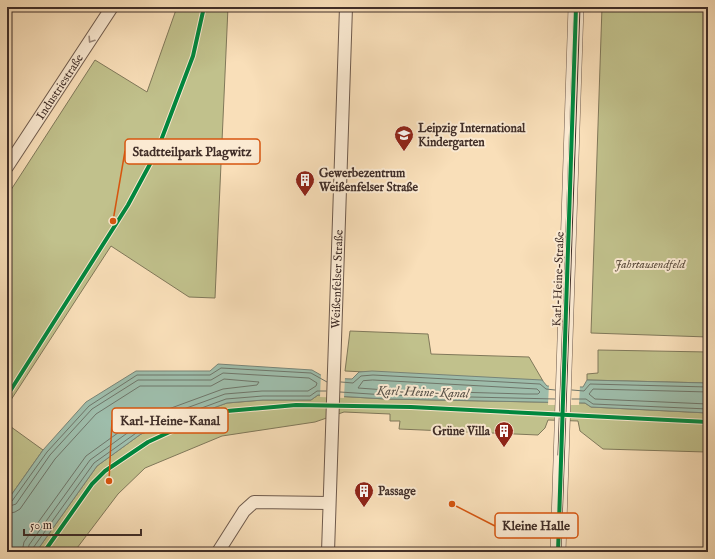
<svg xmlns="http://www.w3.org/2000/svg" width="715" height="559" font-family="'IM FELL English',serif">
  <style>
    .green { fill: #c1c18c; stroke: #80785a }
    .water { fill: #9ebdab; stroke: #788477 }
    .pier { fill: #f9dfb9 }
    .lines { fill: none; stroke-linecap: round; stroke-linejoin: round }
    .shore { stroke: #6f766a; stroke-width: 1 }
    .minor-casing { stroke: #6e5a4c; stroke-width: 14 }
    .tertiary-casing { stroke: #6e5a4c; stroke-width: 16 }
    .minor { stroke: #fbead2; stroke-width: 12 }
    .tertiary { stroke: #fbead2; stroke-width: 15 }
    .tram { stroke: #402e28; stroke-width: 1 }
    .cycleway-casing { stroke: #fbead2; stroke-width: 6 }
    .cycleway { stroke: #00873e; stroke-width: 4 }
    .oneway { stroke: #9e8c7d }
    .labels { text-anchor: middle; stroke-width: 4; stroke-linejoin: round; paint-order: stroke }
    .street-label { font-size: 12px; fill: #402e28; stroke: #fbead2 }
    .poi-label { font-size: 12px; font-weight: bold; fill: #402e28; stroke: #fbead2; text-anchor: start }
    .park-label { font-size: 12px; font-style: italic; fill: #5a4b3c; stroke: #fbead2 }
    .water-label { font-size: 13px; font-style: italic; fill: #585249; stroke: #fbead2 }
    .leader { fill: none; stroke: #d7550f; stroke-width: 1.5 }
    .callout-dot { fill: #d7550f; stroke: #fbead2; stroke-width: 1.5 }
    .callout { fill: #fbead2; stroke: #d7550f; stroke-width: 1.5 }
    .callout-label { font-size: 13px; text-anchor: middle; font-weight: bold; fill: #402e28 }
  </style>
  <rect width="100%" height="100%" fill="#f9dfb9"/>
  <filter id="stains"><feTurbulence type="fractalNoise" baseFrequency=".005" numOctaves="4"/><feColorMatrix values="0 0 0 0 .2 0 0 0 0 .09 0 0 0 0 .02 0 0 0 .5 -.17"/></filter>
  <radialGradient id="worn" r=".72"><stop offset=".6" stop-color="#630" stop-opacity="0"/><stop offset="1" stop-color="#630" stop-opacity=".3"/></radialGradient>
  <g class="green">
    <path d="M177,7H228L215,298L189,297L111,246L7,406V196L95,60L147,92Z"/>
    <path d="M602,7H708V337L591,333Z"/>
    <path d="M350,331L428,334L431,354L529,357L543,381L345,371Z"/>
    <path d="M598,350L708,352V383L587,380V374L598,373Z"/>
    <path d="M318,395L386,399L585,403L591,407L708,413V459H706V452L603,449L580,431L578,421L548,420L545,428L538,435L399,429L400,421H390V414L344,412L315,422L222,436L145,468L118,494L74,552H36L97,466L141,434L227,403L263,400H311Z"/>
    <path d="M7,424L43,450L7,501Z"/>
  </g>
  <path class="water" d="M218,364L312,370L326,378L352,379L359,372L372,371L542,380L547,386L583,387L587,380L708,383V413L591,407L585,403L386,399L318,395L311,400H263L227,403L141,434L97,466L36,552H7V501L43,450L86,402L136,371H210Z"/>
  <g class="pier">
    <path d="M321,373L326,376L345,377L344,398L320,397Z"/>
    <path d="M549,384L580,385L579,405H548Z"/>
  </g>
  <g class="lines">
    <g class="shore">
      <path d="M373,380L537,389L540,392L538,394H525L386,390L358,388L363,381Z"/>
      <path d="M341,382L353,383L361,376L373,375L540,384L546,389L555,390"/>
      <path d="M572,390L584,391L590,384L708,387"/>
      <path d="M340,392L386,395L555,399"/>
      <path d="M708,392L593,389L589,394L595,399L708,404"/>
      <path d="M572,399H586L593,404L708,409"/>
      <path d="M7,502L12,501L47,452L89,406L137,375H210L221,368L311,373L327,382"/>
      <path d="M7,507L16,504L50,455L92,409L138,380H211L223,373L309,378L317,383L316,386L308,391H262L225,394L137,426L90,460L29,545L28,552"/>
      <path d="M7,514L15,512L20,509L55,459L96,414L140,386H211L224,379L259,382L257,385L223,389L133,422L86,456L24,542L22,552"/>
      <path d="M33,552V548L94,463L139,431L226,399L263,396H310L317,391H326"/>
    </g>
    <g class="minor-casing">
      <g id="minor">
        <path id="s1" d="M7,167L112,7"/>
        <path d="M218,552L244,511L254,502L329,503"/>
        <path id="s2" d="M328,552L346,7"/>
      </g>
    </g>
    <g class="tertiary-casing">
      <path id="tertiary" d="M558,552L576,7"/>
    </g>
    <use href="#minor" class="minor"/>
    <use href="#tertiary" class="tertiary"/>
    <g class="tram">
      <path d="M558,455L574,7"/>
      <path d="M561,552L580,7"/>
    </g>
    <g class="cycleway-casing">
      <g id="cycleway">
        <path d="M7,396L128,205L157,151L193,56L204,7"/>
        <path d="M44,552L92,484L105,471L148,442L187,424L227,411L296,405L411,407L708,422"/>
        <path d="M558,552L576,7"/>
      </g>
    </g>
    <use href="#cycleway" class="cycleway"/>
  </g>
  <defs><path id="oneway-chevron" d="M-2-3.5L2.5 0L-2 3.5" fill="none" stroke-width="1.6" stroke-linecap="round" stroke-linejoin="round"/></defs>
  <use class="oneway" href="#oneway-chevron" transform="translate(91 40) rotate(123)"/>
  <defs>
    <g id="school-pin" transform="scale(1)"><path d="M0 17L-7.5 6A9.5 9.5 0 1 1 7.5 6Z" fill="#8f2418" stroke="#fbead2"/><path d="M0-5L7-2L0 1L-7-2ZM-4 1L0 2.5L4 1V4Q0 6-4 4Z" fill="#fff"/></g>
    <g id="building-pin" transform="scale(1)"><path d="M0 17L-7.5 6A9.5 9.5 0 1 1 7.5 6Z" fill="#8f2418" stroke="#fbead2"/><path d="M-4-6H4V6H1V3H-1V6H-4ZM-2.5-4.3h1.7v1.8h-1.7ZM.8-4.3h1.7v1.8H.8ZM-2.5-1h1.7V.8h-1.7ZM.8-1h1.7V.8H.8Z" fill="#fff"/></g>
  </defs>
  <g fill-rule="evenodd">
    <use href="#school-pin" x="404" y="135"/>
    <use href="#building-pin" x="305" y="180"/>
    <use href="#building-pin" x="504" y="431"/>
    <use href="#building-pin" x="364" y="491"/>
  </g>
  <g class="labels">
    <g class="street-label">
      <text dy="4" stroke="none"><textPath href="#s1" startOffset="96">Industriestraße</textPath></text>
      <text dy="4" stroke="none"><textPath href="#s2" startOffset="273">Weißenfelser Straße</textPath></text>
      <text transform="translate(558 279) rotate(-88)" y="4">Karl-Heine-Straße</text>
    </g>
    <g class="poi-label">
      <text x="418" y="132">Leipzig International<tspan x="418" dy="14">Kindergarten</tspan></text>
      <text x="319" y="177">Gewerbezentrum<tspan x="319" dy="14">Weißenfelser Straße</tspan></text>
      <text x="490" y="435" text-anchor="end">Grüne Villa</text>
      <text x="378" y="495">Passage</text>
    </g>
    <g class="park-label">
      <text x="650" y="268">Jahrtausendfeld</text>
    </g>
    <g class="water-label">
      <text transform="translate(423 391) rotate(2)" y="5">Karl-Heine-Kanal</text>
    </g>
  </g>
  <path class="leader" d="M113 221L125 151M109 481L112 420M452 504L495 526"/>
  <g class="callout-dot">
    <circle cx="113" cy="221" r="4"/>
    <circle cx="109" cy="481" r="4"/>
    <circle cx="452" cy="504" r="4"/>
  </g>
  <g class="callout">
    <rect x="125" y="139" width="135" height="25" rx="4"/>
    <rect x="112" y="408" width="116" height="25" rx="4"/>
    <rect x="495" y="513" width="83" height="25" rx="4"/>
  </g>
  <g class="callout-label">
    <text x="192" y="156">Stadtteilpark Plagwitz</text>
    <text x="170" y="425">Karl-Heine-Kanal</text>
    <text x="536" y="530">Kleine Halle</text>
  </g>
  <rect width="715" height="559" fill="none" stroke="#f9dfb9" stroke-width="24"/>
  <rect x="8" y="8" width="699" height="543" fill="none" stroke="#402e28" stroke-width="2"/>
  <rect x="12" y="12" width="691" height="535" fill="none" stroke="#402e28"/>
  <path d="M24 529v6h117v-6" fill="none" stroke="#402e28" stroke-width="2"/>
  <text x="30" y="529" font-size="12" fill="#402e28" stroke="#fbead2" stroke-width="3" paint-order="stroke">50 m</text>
  <rect width="100%" height="100%" filter="url(#stains)"/>
  <rect width="100%" height="100%" fill="url(#worn)"/>
</svg>
